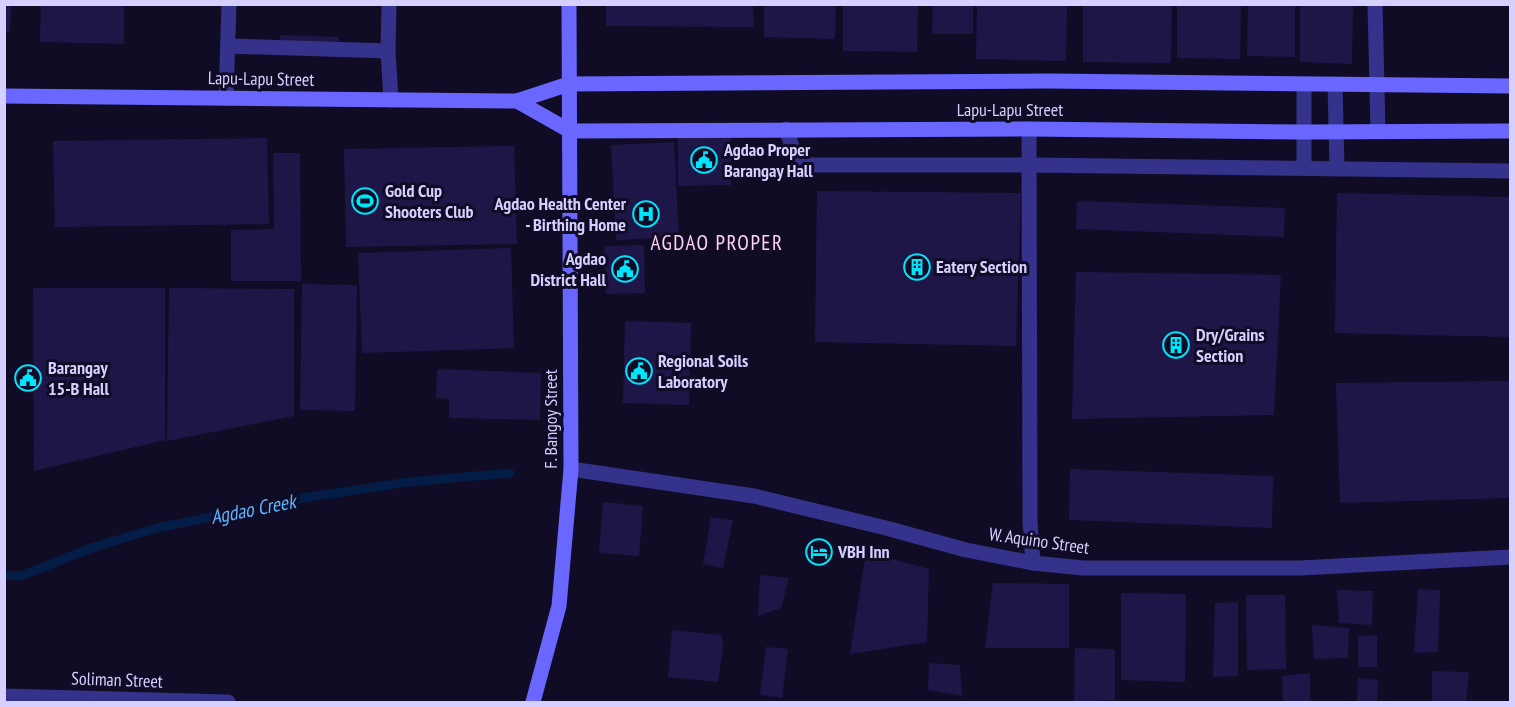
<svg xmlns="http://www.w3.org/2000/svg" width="1515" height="707" font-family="'PT Sans Narrow',sans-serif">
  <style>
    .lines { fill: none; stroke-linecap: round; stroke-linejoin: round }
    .stream { stroke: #041d46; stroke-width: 9 }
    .building { fill: #1f1648 }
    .lane { stroke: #34328a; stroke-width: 15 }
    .street { stroke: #34328a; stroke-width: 15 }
    .secondary { stroke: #6967ff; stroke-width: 15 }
    .labels { text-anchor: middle; stroke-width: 6; stroke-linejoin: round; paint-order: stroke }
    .street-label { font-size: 18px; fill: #d5d0ff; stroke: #100c25 }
    .poi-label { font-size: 18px; font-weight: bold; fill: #d5d0ff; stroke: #100c25; text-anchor: start }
    .water-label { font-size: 20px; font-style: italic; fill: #5eb6ff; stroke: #100c25 }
    .quarter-label { font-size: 21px; letter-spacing: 1.5px; fill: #ffd2ef; stroke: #100c25 }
  </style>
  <rect width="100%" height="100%" fill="#100c25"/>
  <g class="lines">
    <path class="stream" d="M4,575L21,576L91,548L157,528L309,497L409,482L510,473"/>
  </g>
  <g class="building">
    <path d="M4,4H11L10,32L4,31Z"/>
    <path d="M41,4H124V44L40,42Z"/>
    <path d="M606,4H753L754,27L606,26Z"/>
    <path d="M764,4H836L835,39L764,37Z"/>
    <path d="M843,4H918L917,52L843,51Z"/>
    <path d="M933,4H973V34H932Z"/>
    <path d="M977,4H1067L1066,61L976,59Z"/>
    <path d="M1083,4H1172L1171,63L1083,62Z"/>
    <path d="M1177,4H1241L1240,59L1177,58Z"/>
    <path d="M1248,4H1295V57L1247,56Z"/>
    <path d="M1300,4H1353L1352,64L1300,62Z"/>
    <path d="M280,35L339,37L338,56L280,54Z"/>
    <path d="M731,135V185L678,186V136Z"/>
    <path d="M267,138L269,224L55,227L53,141Z"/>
    <path d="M674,142L679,237L616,240L611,145Z"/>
    <path d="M514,146L517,244L346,247L344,149Z"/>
    <path d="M273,153H300L301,281H231V230L274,229Z"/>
    <path d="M817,191L1021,193L1016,346L815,342Z"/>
    <path d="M1337,193L1510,197V337L1335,333Z"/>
    <path d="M1077,201L1285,208L1284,237L1076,229Z"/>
    <path d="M644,245L645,293L606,294L604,246Z"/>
    <path d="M511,248L514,348L362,353L358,253Z"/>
    <path d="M1076,272L1281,275L1274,415L1072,419Z"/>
    <path d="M302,284L357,285L355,411L300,410Z"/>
    <path d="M33,288H165V440L34,471Z"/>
    <path d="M169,288L294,289V416L167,441Z"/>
    <path d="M625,321L691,323L689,405L623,403Z"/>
    <path d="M437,369L541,373L540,420L449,418V399L436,398Z"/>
    <path d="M1510,381V498L1340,503L1336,383Z"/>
    <path d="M1070,469L1273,476L1272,528L1069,520Z"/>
    <path d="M603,502L643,506L639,556L599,553Z"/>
    <path d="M711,517L733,520L723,568L703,564Z"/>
    <path d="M866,552L929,569L927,642L850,654Z"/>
    <path d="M760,575L789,578L781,608L758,616Z"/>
    <path d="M993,583L1069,584V648H985Z"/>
    <path d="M1418,589L1440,590L1438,652L1414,653Z"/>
    <path d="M1337,590L1373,591L1372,625L1339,623Z"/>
    <path d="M1121,593L1186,594L1185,682L1121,680Z"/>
    <path d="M1246,595H1285L1286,669L1247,670Z"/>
    <path d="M1238,602V676L1213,677L1215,603Z"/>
    <path d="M1312,625L1349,628L1348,658L1314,659Z"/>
    <path d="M672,630L722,635L723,648L718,682L668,677Z"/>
    <path d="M1377,635V667H1358V636Z"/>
    <path d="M766,647L788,649L782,698L760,695Z"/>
    <path d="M1075,648L1115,649V700L1074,702Z"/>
    <path d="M929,663L960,665L962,696L928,690Z"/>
    <path d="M1432,671L1469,672L1466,702H1432Z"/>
    <path d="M1310,673V702L1283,701L1282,676Z"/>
    <path d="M1358,678L1378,680L1377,702H1357Z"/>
  </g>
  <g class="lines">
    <g class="lane">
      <path d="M389,4L388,51L391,100"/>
      <path d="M228,46L388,51"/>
      <path d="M1335,84L1337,169"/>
      <path d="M226,98L229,4"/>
      <path d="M786,129L794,152L809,165H1029L1510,171"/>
      <path d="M1304,168V85"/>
    </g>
    <g class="street">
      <path d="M1375,4L1378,131"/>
      <path d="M1029,129L1030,521L1033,563"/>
      <path d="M571,469L754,496L886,528L966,550L1033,563L1083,568H1300L1510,557"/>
      <path d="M4,696L228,702"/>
    </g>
    <g class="secondary">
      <path d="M4,96L517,101L569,84L1049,81L1510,86"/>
      <path d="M517,101L570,131L1029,129L1304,132L1510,131"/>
      <path d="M533,702L559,606L571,469L569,4"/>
    </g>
  </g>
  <defs>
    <g id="civic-ring" transform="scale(1.35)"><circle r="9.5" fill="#100c25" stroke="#00e5fb" stroke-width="1.5"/><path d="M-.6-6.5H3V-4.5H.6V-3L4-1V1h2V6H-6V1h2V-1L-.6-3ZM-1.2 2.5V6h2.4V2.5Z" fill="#00e5fb"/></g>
    <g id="stadium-ring" transform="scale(1.35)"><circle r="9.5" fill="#100c25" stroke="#00e5fb" stroke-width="1.5"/><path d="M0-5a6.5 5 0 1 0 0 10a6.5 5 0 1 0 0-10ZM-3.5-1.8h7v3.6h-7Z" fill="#00e5fb"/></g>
    <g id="hospital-ring" transform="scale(1.35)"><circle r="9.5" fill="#100c25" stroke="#00e5fb" stroke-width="1.5"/><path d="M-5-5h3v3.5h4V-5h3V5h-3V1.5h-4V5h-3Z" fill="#00e5fb"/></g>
    <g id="building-ring" transform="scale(1.35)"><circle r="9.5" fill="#100c25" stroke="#00e5fb" stroke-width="1.5"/><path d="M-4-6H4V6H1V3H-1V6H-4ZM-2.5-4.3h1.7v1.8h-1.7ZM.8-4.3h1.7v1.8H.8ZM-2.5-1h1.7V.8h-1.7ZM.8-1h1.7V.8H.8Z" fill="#00e5fb"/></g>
    <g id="hotel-ring" transform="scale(1.35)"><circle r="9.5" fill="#100c25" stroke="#00e5fb" stroke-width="1.5"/><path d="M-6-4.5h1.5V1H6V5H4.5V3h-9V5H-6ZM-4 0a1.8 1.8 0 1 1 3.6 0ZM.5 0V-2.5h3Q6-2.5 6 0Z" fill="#00e5fb"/></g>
  </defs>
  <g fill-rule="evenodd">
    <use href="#civic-ring" x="704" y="160"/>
    <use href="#stadium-ring" x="365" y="201"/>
    <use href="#hospital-ring" x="646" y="214"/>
    <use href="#building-ring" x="917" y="267"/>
    <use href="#civic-ring" x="625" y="269"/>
    <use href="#building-ring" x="1176" y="345"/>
    <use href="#civic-ring" x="639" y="371"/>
    <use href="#civic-ring" x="28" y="378"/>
    <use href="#hotel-ring" x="819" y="552"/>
  </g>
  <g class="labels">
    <g class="street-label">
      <text transform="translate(261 79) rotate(1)" y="6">Lapu-Lapu Street</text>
      <text x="1010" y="116">Lapu-Lapu Street</text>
      <text transform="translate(551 419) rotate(-90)" y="6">F. Bangoy Street</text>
      <text transform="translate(1039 541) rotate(8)" y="6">W. Aquino Street</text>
      <text transform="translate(117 680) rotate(2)" y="6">Soliman Street</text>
    </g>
    <g class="poi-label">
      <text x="724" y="156">Agdao Proper<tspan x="724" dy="21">Barangay Hall</tspan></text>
      <text x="385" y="197">Gold Cup<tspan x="385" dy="21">Shooters Club</tspan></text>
      <text x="626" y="210" text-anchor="end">Agdao Health Center<tspan x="626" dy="21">- Birthing Home</tspan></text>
      <text x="606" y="265" text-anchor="end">Agdao<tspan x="606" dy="21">District Hall</tspan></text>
      <text x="936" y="273">Eatery Section</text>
      <text x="1196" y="341">Dry/Grains<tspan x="1196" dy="21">Section</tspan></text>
      <text x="658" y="367">Regional Soils<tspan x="658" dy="21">Laboratory</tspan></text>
      <text x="48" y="374">Barangay<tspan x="48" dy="21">15-B Hall</tspan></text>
      <text x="838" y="558">VBH Inn</text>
    </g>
    <g class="water-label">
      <text transform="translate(253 509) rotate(-11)" y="7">Agdao Creek</text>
    </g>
    <g class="quarter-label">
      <text x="717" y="250">AGDAO PROPER</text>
    </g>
  </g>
  <rect width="1515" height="707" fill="none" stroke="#d5d0ff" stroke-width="12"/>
</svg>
